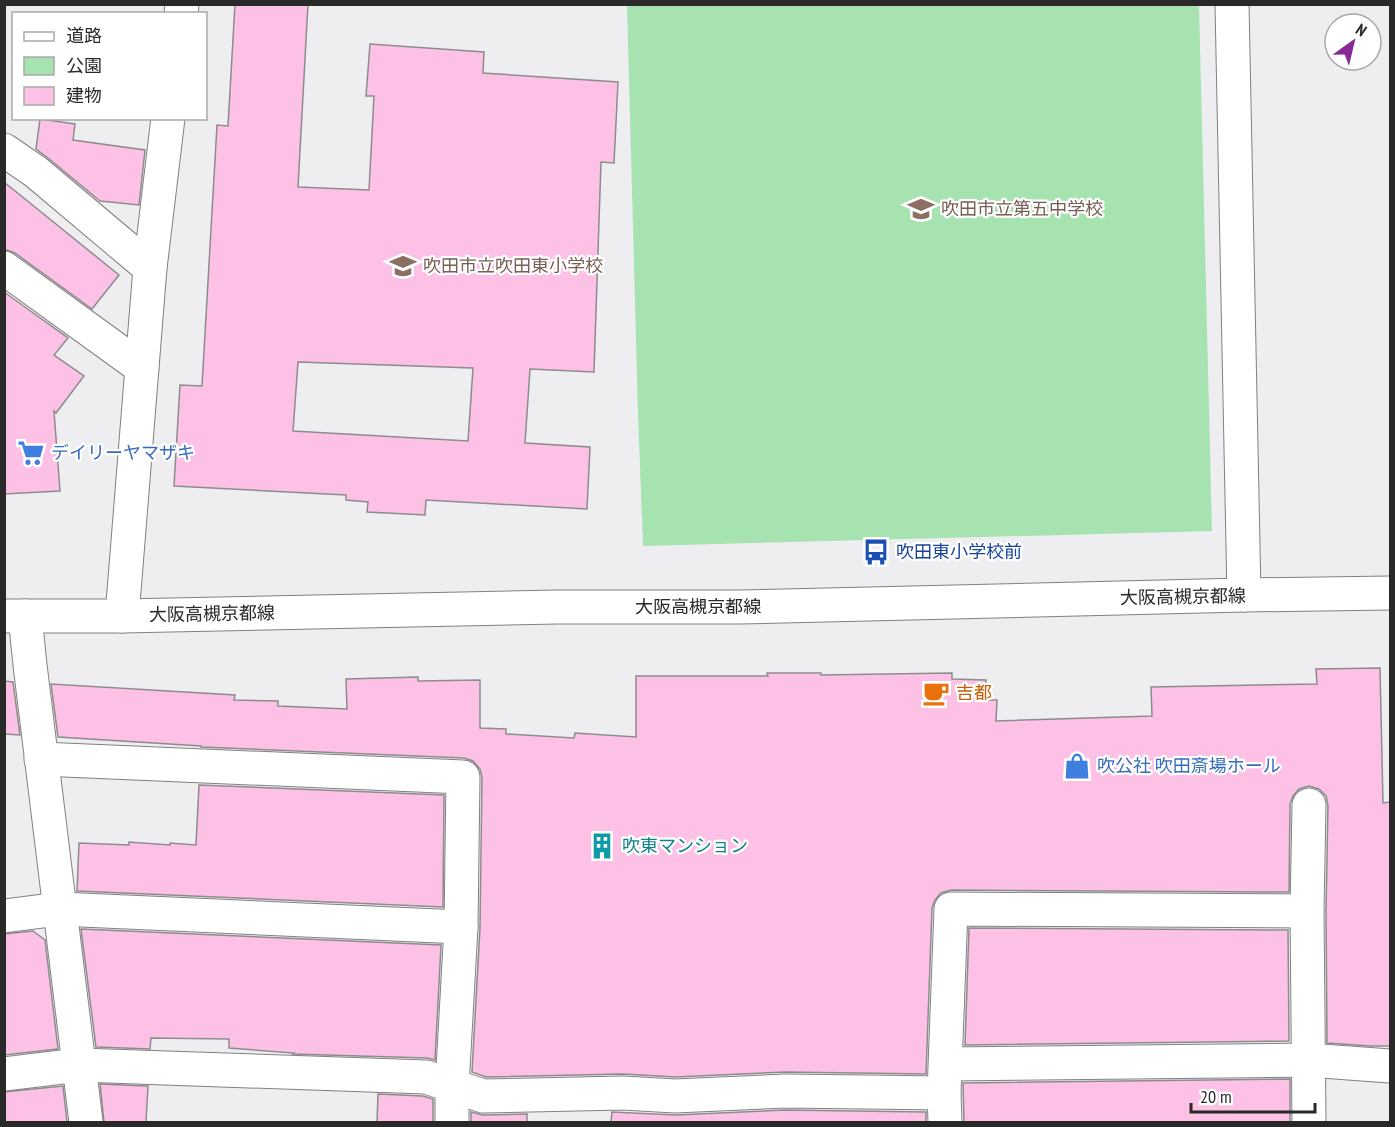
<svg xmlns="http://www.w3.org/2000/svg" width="1395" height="1127" font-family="'PT Sans Narrow','Noto Sans JP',sans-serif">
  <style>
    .green { fill: #a6e3b0 }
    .building { fill: #fdc1e6; stroke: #8d8c8d; stroke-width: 1.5; fill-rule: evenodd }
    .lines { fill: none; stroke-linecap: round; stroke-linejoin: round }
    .minor-casing { stroke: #808081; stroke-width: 35 }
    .major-casing { stroke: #808081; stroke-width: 35 }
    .minor { stroke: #fff; stroke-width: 33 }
    .major { stroke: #fff; stroke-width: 33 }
    .labels { text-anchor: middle; stroke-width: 4.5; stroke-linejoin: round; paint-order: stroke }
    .education-label { font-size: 18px; fill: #785e54; stroke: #fff; text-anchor: start }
    .shop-label { font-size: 18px; fill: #366cbe; stroke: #fff; text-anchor: start }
    .transit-label { font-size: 18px; fill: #164399; stroke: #fff; text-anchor: start }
    .street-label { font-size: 18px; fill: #29292a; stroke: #fff }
    .food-label { font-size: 18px; fill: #c56008; stroke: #fff; text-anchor: start }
    .culture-label { font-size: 18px; fill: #0d838f; stroke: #fff; text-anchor: start }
  </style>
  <rect width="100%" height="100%" fill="#eeeef0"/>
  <path class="green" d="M627,5H1199L1212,531L643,546L638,413Z"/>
  <g class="building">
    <path d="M235,4H308L298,187L369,190L374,96H366L370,44L484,52L483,73L618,82L614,163L601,162L594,372L530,369L525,443L590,447L587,509L426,500L425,515L367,512L368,502L346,500V495L174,486L180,385L202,386L217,125L228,126ZM298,362L473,368L468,441L293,431Z"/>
    <path d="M40,119L75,124L73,140L145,150L139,205L100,201L48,158L36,149Z"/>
    <path d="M4,182L119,275L92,309L15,253L4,249Z"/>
    <path d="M4,292L68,338L54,355L84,376L56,413L54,411L60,491L4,494Z"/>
    <path d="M1380,668L1383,803L1390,802V1046H1370L1327,1043L1326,911L1328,805L1326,796L1319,789L1309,786L1299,789L1293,796L1290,804L1289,892L951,890L941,893L935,900L932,908L926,1074L785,1072L675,1077L623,1074L486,1077L472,1072L480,928L482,777L480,769L473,761L464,758L201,747V746L58,737L51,684L235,695L234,700L278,701V706L347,709L346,679L418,677V681L480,680V728L506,729V734L574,738L575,733L636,737V676H768L767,673H821V675L952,673V679L986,680L985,700H997L996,721L1152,716L1151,687L1317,684L1316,669Z"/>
    <path d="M4,681L13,682L20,735L4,734Z"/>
    <path d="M199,785L444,795L443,907L77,891L79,843L129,845V842L170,845V843L196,845Z"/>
    <path d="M969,928L1288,930L1289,1041L965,1045Z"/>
    <path d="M81,929L441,945L435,1060L427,1058L293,1054L294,1053L229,1048V1039L151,1038L150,1049L96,1047Z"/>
    <path d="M33,931L45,940L58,1049L4,1055V934Z"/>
    <path d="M1290,1079V1122H964L963,1083Z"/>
    <path d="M100,1084L148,1086L146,1122H104Z"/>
    <path d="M63,1086L67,1122H4V1092Z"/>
    <path d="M378,1094L423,1096L433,1099V1122H377Z"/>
    <path d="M785,1110L926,1112V1122H611L612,1112L676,1115Z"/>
    <path d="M471,1112L483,1115L527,1114V1122H471Z"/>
  </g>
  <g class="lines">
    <g class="minor-casing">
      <g id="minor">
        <path d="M1232,4L1244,595"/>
        <path d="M181,14L182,4"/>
        <path d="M4,150L36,172L150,268"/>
        <path d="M4,268L142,368"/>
        <path d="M25,616L30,665L86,1122"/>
        <path d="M122,616L150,268L168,118"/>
        <path d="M41,759L463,777L461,927L452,1087V1122"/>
        <path d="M1309,805L1307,911L1309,1122"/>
        <path d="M4,916L59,909L461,927"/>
        <path d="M946,1064L1308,1060L1390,1066"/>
        <path d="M4,1074L79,1065L426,1077L483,1096L623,1093L675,1096L785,1091L944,1093"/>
        <path d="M945,1122L944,1093L951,909L1307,911"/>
      </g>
    </g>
    <g class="major-casing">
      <path id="major" d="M4,616H122L556,607H740L1244,595L1390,593"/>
    </g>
    <use href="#minor" class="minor"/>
    <use href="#major" class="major"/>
  </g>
  <defs>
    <g id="school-bare" transform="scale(2.07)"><path d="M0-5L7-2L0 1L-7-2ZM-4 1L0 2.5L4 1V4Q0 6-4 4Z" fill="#8d6e63" stroke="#fff" stroke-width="2.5" paint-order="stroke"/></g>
    <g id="supermarket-bare" transform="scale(2.07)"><path d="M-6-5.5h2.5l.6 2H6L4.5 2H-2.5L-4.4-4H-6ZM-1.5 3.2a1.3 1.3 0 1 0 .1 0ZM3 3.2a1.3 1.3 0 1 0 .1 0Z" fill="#3f7fe0" stroke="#fff" stroke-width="2.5" paint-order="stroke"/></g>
    <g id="bus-bare" transform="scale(2.07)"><path d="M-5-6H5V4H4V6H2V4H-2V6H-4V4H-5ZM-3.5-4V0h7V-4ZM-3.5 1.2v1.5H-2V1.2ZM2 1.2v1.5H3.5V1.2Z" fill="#1a4fb4" stroke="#fff" stroke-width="2.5" paint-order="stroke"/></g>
    <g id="cafe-bare" transform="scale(2.07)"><path d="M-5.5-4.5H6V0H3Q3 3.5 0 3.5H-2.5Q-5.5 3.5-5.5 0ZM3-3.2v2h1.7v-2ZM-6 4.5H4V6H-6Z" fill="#e8710a" stroke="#fff" stroke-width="2.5" paint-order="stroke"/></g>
    <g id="shop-bare" transform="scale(2.07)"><path d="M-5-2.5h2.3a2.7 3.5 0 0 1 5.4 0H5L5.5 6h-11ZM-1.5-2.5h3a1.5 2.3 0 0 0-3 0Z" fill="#3f7fe0" stroke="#fff" stroke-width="2.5" paint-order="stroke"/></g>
    <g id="building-bare" transform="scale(2.07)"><path d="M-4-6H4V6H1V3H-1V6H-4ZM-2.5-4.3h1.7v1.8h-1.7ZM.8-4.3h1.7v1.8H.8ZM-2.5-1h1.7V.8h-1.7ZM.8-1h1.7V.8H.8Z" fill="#0f9aa8" stroke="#fff" stroke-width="2.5" paint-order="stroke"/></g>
  </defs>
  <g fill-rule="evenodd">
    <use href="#school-bare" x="921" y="209"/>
    <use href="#school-bare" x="403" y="266"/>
    <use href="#supermarket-bare" x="31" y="453"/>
    <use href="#bus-bare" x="876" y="552"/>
    <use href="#cafe-bare" x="936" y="693"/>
    <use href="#shop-bare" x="1077" y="766"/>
    <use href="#building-bare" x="602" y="846"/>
  </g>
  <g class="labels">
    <g class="education-label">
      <text x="941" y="215">吹田市立第五中学校</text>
      <text x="423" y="272">吹田市立吹田東小学校</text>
    </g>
    <g class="shop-label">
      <text x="51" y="459">デイリーヤマザキ</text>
      <text x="1097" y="772">吹公社 吹田斎場ホール</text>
    </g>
    <g class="transit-label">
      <text x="896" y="558">吹田東小学校前</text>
    </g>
    <g class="street-label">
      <text transform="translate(1183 597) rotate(-1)" y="6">大阪高槻京都線</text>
      <text x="698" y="613">大阪高槻京都線</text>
      <text transform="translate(212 614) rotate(-1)" y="6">大阪高槻京都線</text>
    </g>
    <g class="food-label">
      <text x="956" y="699">吉都</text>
    </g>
    <g class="culture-label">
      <text x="622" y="852">吹東マンション</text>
    </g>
  </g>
  <rect width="1395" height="1127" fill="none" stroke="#29292a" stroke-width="12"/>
  <rect x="12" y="12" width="195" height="108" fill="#ffffff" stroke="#a9a9aa" stroke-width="1.5"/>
  <rect x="24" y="32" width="30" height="9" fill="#ffffff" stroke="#a9a9aa" stroke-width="1.5"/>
  <text x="66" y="42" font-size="18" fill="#29292a">道路</text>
  <rect x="24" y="57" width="30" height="18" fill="#a6e3b0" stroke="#a9a9aa" stroke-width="1.5"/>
  <text x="66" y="72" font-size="18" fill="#29292a">公園</text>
  <rect x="24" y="87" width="30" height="18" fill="#fdc1e6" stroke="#a9a9aa" stroke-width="1.5"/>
  <text x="66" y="102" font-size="18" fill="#29292a">建物</text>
  <g transform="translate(1353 42) rotate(34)"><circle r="28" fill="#ffffff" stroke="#a9a9aa" stroke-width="1.5"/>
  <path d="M0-4.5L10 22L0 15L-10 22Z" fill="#892a94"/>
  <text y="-9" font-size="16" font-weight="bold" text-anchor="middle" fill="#29292a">N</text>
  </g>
  <path d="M1191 1103v9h124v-9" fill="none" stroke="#29292a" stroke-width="3"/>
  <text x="1200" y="1103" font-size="18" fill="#29292a" stroke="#ffffff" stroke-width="4.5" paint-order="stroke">20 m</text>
</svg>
